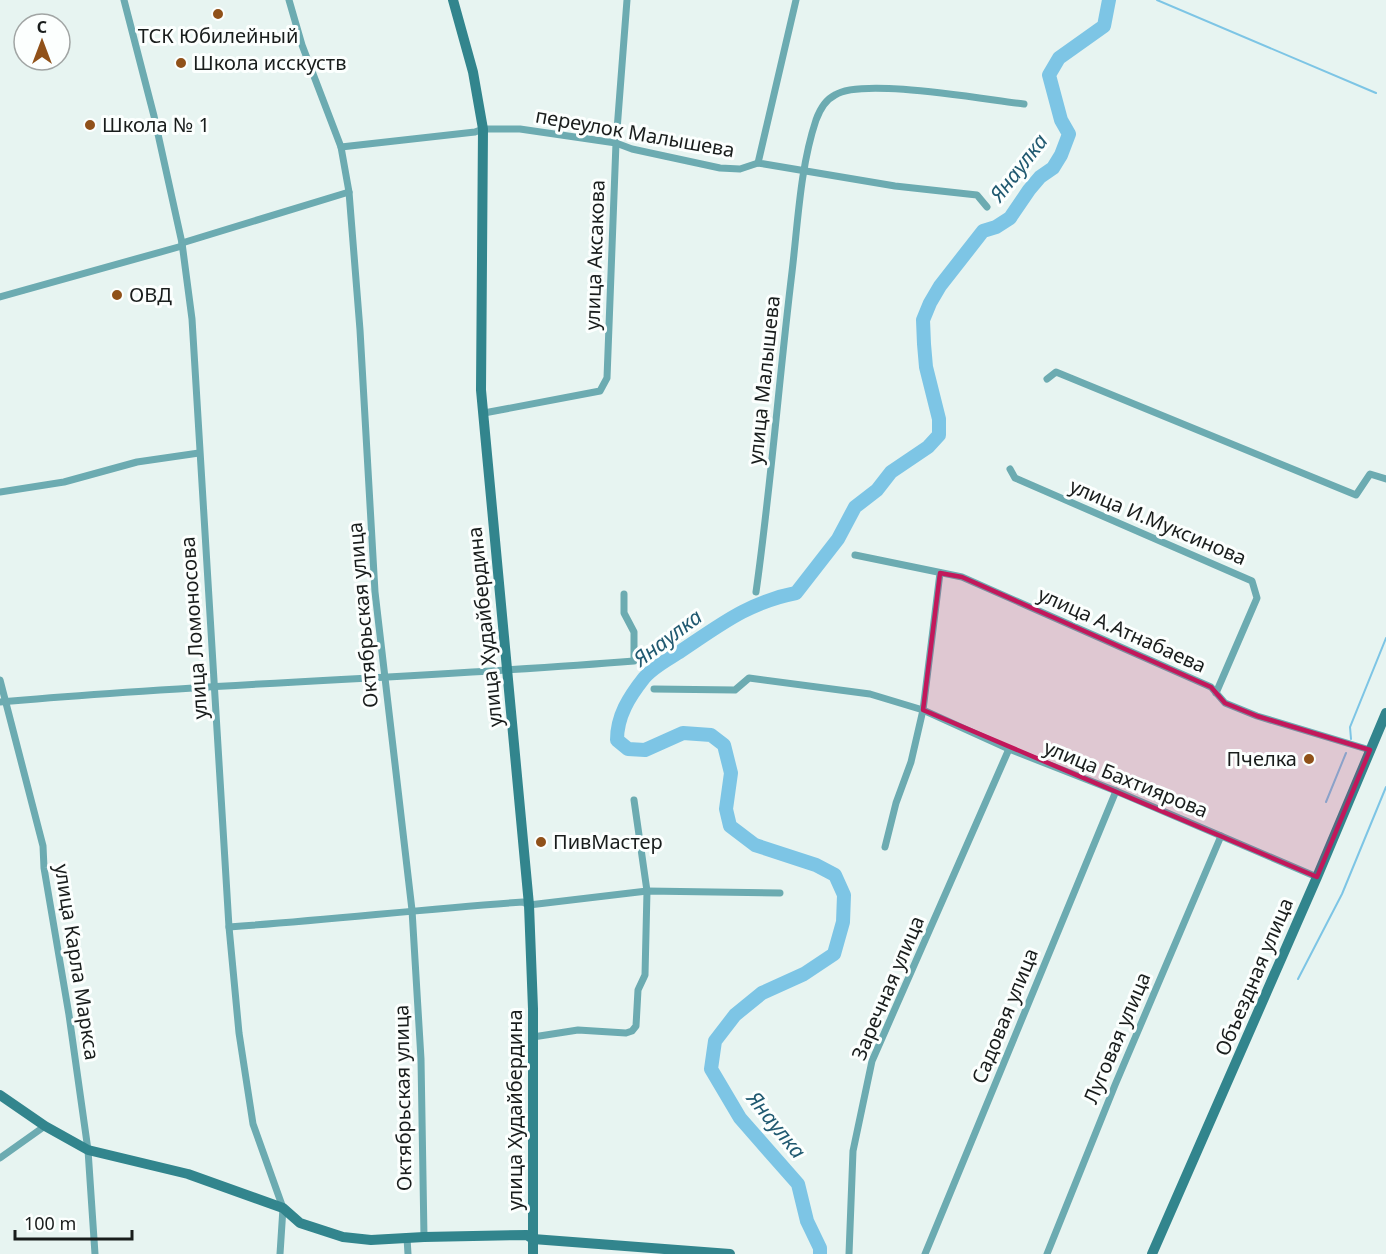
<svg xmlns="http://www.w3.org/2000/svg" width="1386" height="1254" font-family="'Noto Sans',sans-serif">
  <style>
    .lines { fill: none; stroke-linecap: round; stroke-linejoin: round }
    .stream { stroke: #7dc5e5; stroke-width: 2 }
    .river { stroke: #7dc5e5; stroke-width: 14 }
    .street { stroke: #6cabb1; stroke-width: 7 }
    .secondary { stroke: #32858d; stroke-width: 10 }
    .marked { fill: #c2185b; fill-opacity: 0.2; stroke: #c2185b; stroke-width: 4.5; stroke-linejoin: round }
    .poi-dot { fill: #905119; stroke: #fcfffe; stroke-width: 2 }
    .labels { text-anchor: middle; stroke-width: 6; stroke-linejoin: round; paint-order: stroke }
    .poi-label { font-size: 20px; fill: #191d1c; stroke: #fcfffe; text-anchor: start }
    .street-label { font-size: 20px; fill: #191d1c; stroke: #fcfffe }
    .water-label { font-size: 21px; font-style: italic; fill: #205970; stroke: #fcfffe }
  </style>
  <rect width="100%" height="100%" fill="#e7f4f1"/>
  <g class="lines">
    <g class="stream">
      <path d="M1157,0L1376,93"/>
      <path d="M1351,739L1350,727L1386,638"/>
      <path d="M1326,802L1346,753"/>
      <path d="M1298,979L1342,894L1386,787"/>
    </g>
    <path class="river" d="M820,1254V1248L807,1221L798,1184L740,1118L711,1069L715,1041L735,1015L762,993L804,974L834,954L843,922L844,895L835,875L816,865L755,845L730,826L726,809L731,773L724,745L711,735L683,733L645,750L628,749L617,740C617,716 629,697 644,678C653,667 669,659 681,651C720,625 749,602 796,593L838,539L855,507L877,490L891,472L928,447L939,435V419L926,367L924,344L923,320L930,303L940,286L983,231L996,227L1010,218L1029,190L1040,177L1053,168L1061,155L1069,134L1061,120L1049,75L1059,58L1104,26L1109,0"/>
    <g class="street">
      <path d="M124,0L154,116L182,243L192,319L229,927L239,1033L253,1124L283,1208L280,1254"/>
      <path d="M289,0L302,45L341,147L349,192L360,330L375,592L412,910L421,1059L424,1237"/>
      <path d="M341,147L475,132L483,129H520L616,143L632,149L720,168L740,169L758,163L895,186L977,195L987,207"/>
      <path d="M758,163L796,0"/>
      <path d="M182,243L349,192"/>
      <path d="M0,297L182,246"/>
      <path d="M1047,379L1056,372L1356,495L1370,474L1386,479"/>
      <path d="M484,413L600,391L607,378L616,143L627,0"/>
      <path d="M1010,469L1015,478L1252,581L1257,598L1216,693"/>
      <path d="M0,492L64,482L137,462L199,453"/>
      <path d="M855,555L962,577L1211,687L1225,703L1257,716L1370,750"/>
      <path d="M756,592C771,486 779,379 792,272C798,222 800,168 816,120C820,109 825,100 835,95C862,77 987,100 1024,104"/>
      <path d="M0,680L43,846L44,868L69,1015L88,1150L95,1254"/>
      <path d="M654,689L735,690L749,678L870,694L923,710L1009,749L1116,791L1317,877"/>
      <path d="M0,702C211,683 423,678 634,661V632L624,613V594"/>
      <path d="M885,847L896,803L911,762L923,710L940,573"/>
      <path d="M229,927C327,920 425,909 523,902L529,905L647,891L780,893"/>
      <path d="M533,1037L578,1030L626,1033L632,1031L636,1026L638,990L645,975L647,891L634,800"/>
      <path d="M0,1158L45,1126"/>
      <path d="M407,1238L408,1254"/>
      <path d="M849,1254L853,1151L872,1061L1009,749"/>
      <path d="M925,1254L1116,791"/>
      <path d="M1047,1254L1115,1085L1221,836"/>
    </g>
    <g class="secondary">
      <path d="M453,0L473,72L483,129L481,390L529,905L533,1009V1254"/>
      <path d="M0,1095L45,1126L88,1150L188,1174L283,1208L300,1223L343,1237L371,1240L424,1237L527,1235L533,1239L730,1254"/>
      <path d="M1152,1254L1317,877L1386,713"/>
    </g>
  </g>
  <path class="marked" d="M940,573L962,577L1211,687L1225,703L1257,716L1370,750L1317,877L923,710Z"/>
  <g class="poi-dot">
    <circle cx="218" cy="14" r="6"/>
    <circle cx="181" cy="63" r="6"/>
    <circle cx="90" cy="125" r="6"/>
    <circle cx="117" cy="295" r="6"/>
    <circle cx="1309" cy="759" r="6"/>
    <circle cx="541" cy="842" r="6"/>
  </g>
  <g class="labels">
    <g class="poi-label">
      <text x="218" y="43" text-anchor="middle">ТСК Юбилейный</text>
      <text x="193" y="70">Школа исскуств</text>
      <text x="102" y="132">Школа № 1</text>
      <text x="129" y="302">ОВД</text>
      <text x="1297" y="766" text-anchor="end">Пчелка</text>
      <text x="553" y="849">ПивМастер</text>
    </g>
    <g class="street-label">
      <text transform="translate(635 133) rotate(10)" y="7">переулок Малышева</text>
      <text transform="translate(595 255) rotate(-88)" y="7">улица Аксакова</text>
      <text transform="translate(764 380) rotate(-84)" y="7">улица Малышева</text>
      <text transform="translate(1158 522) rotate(23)" y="7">улица И.Муксинова</text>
      <text transform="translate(363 615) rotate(-95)" y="7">Октябрьская улица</text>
      <text transform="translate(485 627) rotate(-96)" y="7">улица Худайбердина</text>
      <text transform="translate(194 628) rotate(-94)" y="7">улица Ломоносова</text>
      <text transform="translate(1122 630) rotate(24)" y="7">улица А.Атнабаева</text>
      <text transform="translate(1126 779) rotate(22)" y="7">улица Бахтиярова</text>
      <text transform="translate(77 962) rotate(81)" y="7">улица Карла Маркса</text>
      <text transform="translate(1254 977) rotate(-67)" y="7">Объездная улица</text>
      <text transform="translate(888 988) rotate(-67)" y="7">Заречная улица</text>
      <text transform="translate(1005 1016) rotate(-68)" y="7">Садовая улица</text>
      <text transform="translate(1117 1038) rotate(-67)" y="7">Луговая улица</text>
      <text transform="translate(403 1098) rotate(-91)" y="7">Октябрьская улица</text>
      <text transform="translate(515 1110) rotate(-90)" y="7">улица Худайбердина</text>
    </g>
    <g class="water-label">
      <text transform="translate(1019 168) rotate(-52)" y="7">Янаулка</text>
      <text transform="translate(668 638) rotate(-37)" y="7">Янаулка</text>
      <text transform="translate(776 1125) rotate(51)" y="7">Янаулка</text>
    </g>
  </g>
  <g transform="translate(42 42)"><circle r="28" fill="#fcfffe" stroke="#a1a5a4" stroke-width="1.5"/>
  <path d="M0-4.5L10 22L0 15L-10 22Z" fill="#905119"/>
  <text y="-9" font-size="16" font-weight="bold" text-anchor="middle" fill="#191d1c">С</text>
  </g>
  <path d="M15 1230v9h117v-9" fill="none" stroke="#191d1c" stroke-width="3"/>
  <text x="24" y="1230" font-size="18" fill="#191d1c" stroke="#fcfffe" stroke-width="4.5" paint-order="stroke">100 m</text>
</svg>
